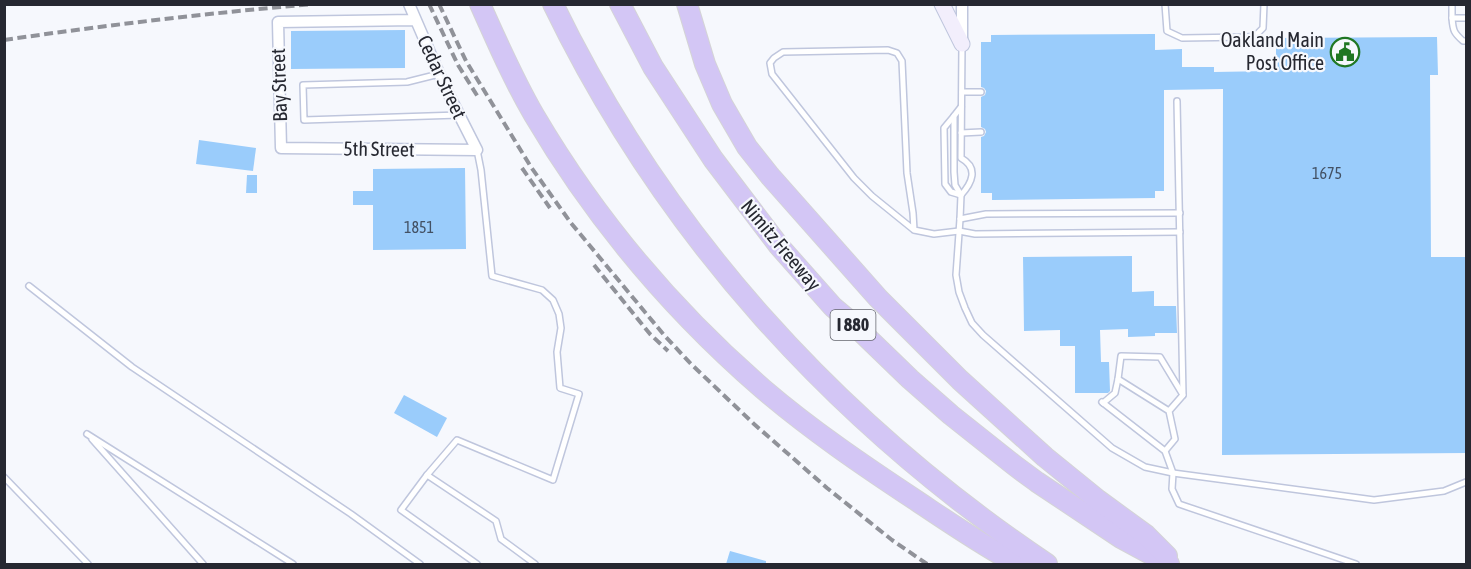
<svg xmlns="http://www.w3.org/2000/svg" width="1471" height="569" font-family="'Asap Condensed',sans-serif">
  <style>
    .building { fill: #9accfb }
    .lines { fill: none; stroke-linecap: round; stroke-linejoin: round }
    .lane-casing { stroke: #bfc6dd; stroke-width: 8 }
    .street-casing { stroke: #bfc6dd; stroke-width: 13 }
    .secondary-casing { stroke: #bfc6dd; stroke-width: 17 }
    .highway-casing { stroke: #d4d4d6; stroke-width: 22 }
    .lane { stroke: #fff; stroke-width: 5 }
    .street { stroke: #fff; stroke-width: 10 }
    .secondary { stroke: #f2eefc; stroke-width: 15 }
    .highway { stroke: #d3c6f5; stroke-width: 20 }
    .rail { stroke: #909299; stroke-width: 4; stroke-dasharray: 9 4.5; stroke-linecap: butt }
    .labels { text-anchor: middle; stroke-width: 4.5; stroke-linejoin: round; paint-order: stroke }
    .number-label { font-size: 16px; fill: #435164 }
    .shield { fill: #f6f8fd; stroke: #64666e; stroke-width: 1.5 }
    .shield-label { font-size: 18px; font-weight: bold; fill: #262831 }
    .poi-label { font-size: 20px; fill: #262831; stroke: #f6f8fd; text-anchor: end }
    .street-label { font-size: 20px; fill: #262831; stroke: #f6f8fd }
  </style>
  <rect width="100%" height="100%" fill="#f6f8fd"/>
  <g class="building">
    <path d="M405,30V68L291,69V31Z"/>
    <path d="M1155,34V50L1182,49V67H1214V72L1276,71V38L1437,37L1438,75H1430L1431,257H1467V453L1222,455L1223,89L1164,90V191H1155V198L992,200V193H981V137L984,136L986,132L985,129L981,127V97L985,95L986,91L984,88L981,87V42H991V35Z"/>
    <path d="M199,140L256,148L253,171L196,164Z"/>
    <path d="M465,168L466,249L373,250V205H353V191H373V169Z"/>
    <path d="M247,175H257V193H246Z"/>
    <path d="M1132,256V292L1154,291V306H1176L1177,333H1155V336L1128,337V329L1100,330L1101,362H1109L1110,391L1108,393H1075V346H1060V330L1024,331L1023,257Z"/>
    <path d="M404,395L447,418L437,437L394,413Z"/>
    <path d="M730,551L766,561V564H726Z"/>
  </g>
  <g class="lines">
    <g class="lane-casing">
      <g id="lane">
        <path d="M1165,4L1167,31L1182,38L1247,37L1255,36L1263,28L1264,4"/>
        <path d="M1452,4V18H1466"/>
        <path d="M1452,18C1453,31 1454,33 1463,41H1466"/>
        <path d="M962,45L961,158C979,168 972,183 961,195L960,219L956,275L959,292L965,308L972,323L983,335L1112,448L1145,467L1173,473L1374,500L1444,491L1466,482"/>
        <path d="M439,74L407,82L303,85L304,120L459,115"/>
        <path d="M962,92H981"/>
        <path d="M1177,101L1183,395"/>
        <path d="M961,107L954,116V172L955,185L961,195"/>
        <path d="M954,116L944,128L945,184L951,192L961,195"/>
        <path d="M961,133L981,132"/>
        <path d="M477,150L481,170L492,276L542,290L553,300L559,314L561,328L557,352L560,388L579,394L553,480L457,440L427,475L496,521L501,539L535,564"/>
        <path d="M960,219L986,214L1180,213"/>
        <path d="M914,230L872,196L854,178L772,74L770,63L774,58L783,52L888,50L897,53L902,61L907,173L913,213L914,230L934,234L959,231L975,234L1180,232"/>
        <path d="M29,286L132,367L351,514L420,564"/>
        <path d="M1102,402L1165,451L1173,473L1172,489L1179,504L1356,564"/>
        <path d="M1103,403L1115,393L1118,379"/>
        <path d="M87,434L293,564"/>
        <path d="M92,439L203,564"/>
        <path d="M1165,451L1175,439L1169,411L1118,379L1121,356L1160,357L1183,395L1169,411"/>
        <path d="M427,475L401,510L477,564"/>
        <path d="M4,477L88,564"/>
      </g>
    </g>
    <g class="street-casing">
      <g id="street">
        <path d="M409,4L444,85L477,150L281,148L278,22L415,20"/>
        <path d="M962,40V4"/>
      </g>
    </g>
    <g class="secondary-casing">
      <path id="secondary" d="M942,4L962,44"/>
    </g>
    <g class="highway-casing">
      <g id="highway">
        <path d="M480,4C497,42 513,79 534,115C594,217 673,311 763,389C811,430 864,466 917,501C950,523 982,545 1017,564"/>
        <path d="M553,4C665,235 836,422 1047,564"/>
        <path d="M620,4L653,67L713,159L779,246L833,307L851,322L910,379L951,415L1014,465L1037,482L1121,538L1169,564"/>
        <path d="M687,4L705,64L722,104L747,147L770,176L878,298L960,380L1045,457L1098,500L1146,535L1167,556"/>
      </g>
    </g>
    <use href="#lane" class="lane"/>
    <use href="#street" class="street"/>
    <use href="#secondary" class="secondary"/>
    <use href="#highway" class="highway"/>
    <g class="rail">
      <path d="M429,4L458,65L478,97"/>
      <path d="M439,4L466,61L531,167L571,223L664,335L691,364L754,424L827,488L892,540L927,564"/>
      <path d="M4,40C107,25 210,13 313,4"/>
      <path d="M522,168L550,208"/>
      <path d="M594,265L650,334L668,351"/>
    </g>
  </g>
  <defs>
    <g id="civic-ring" transform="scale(1.5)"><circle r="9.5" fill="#f6f8fd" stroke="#207723" stroke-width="1.5"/><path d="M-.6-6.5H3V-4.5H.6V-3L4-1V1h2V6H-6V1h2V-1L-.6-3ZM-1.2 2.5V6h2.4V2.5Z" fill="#207723"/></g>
  </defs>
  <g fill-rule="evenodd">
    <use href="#civic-ring" x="1345" y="52"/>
  </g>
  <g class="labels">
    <g class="number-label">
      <text x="1327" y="179">1675</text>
      <text x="419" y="233">1851</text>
    </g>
    <rect class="shield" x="830.5" y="310" width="45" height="30" rx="4.5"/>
    <g class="shield-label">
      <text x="853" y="331">I 880</text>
    </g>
    <g class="poi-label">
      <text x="1324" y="47">Oakland Main<tspan x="1324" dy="23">Post Office</tspan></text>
    </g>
    <g class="street-label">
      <text transform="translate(442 77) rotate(65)" y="7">Cedar Street</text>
      <text transform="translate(279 85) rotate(-92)" y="7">Bay Street</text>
      <text transform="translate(379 149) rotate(1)" y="7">5th Street</text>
      <text transform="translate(781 245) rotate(50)" y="7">Nimitz Freeway</text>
    </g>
  </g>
  <rect width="1471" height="569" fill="none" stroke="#262831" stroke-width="12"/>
</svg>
